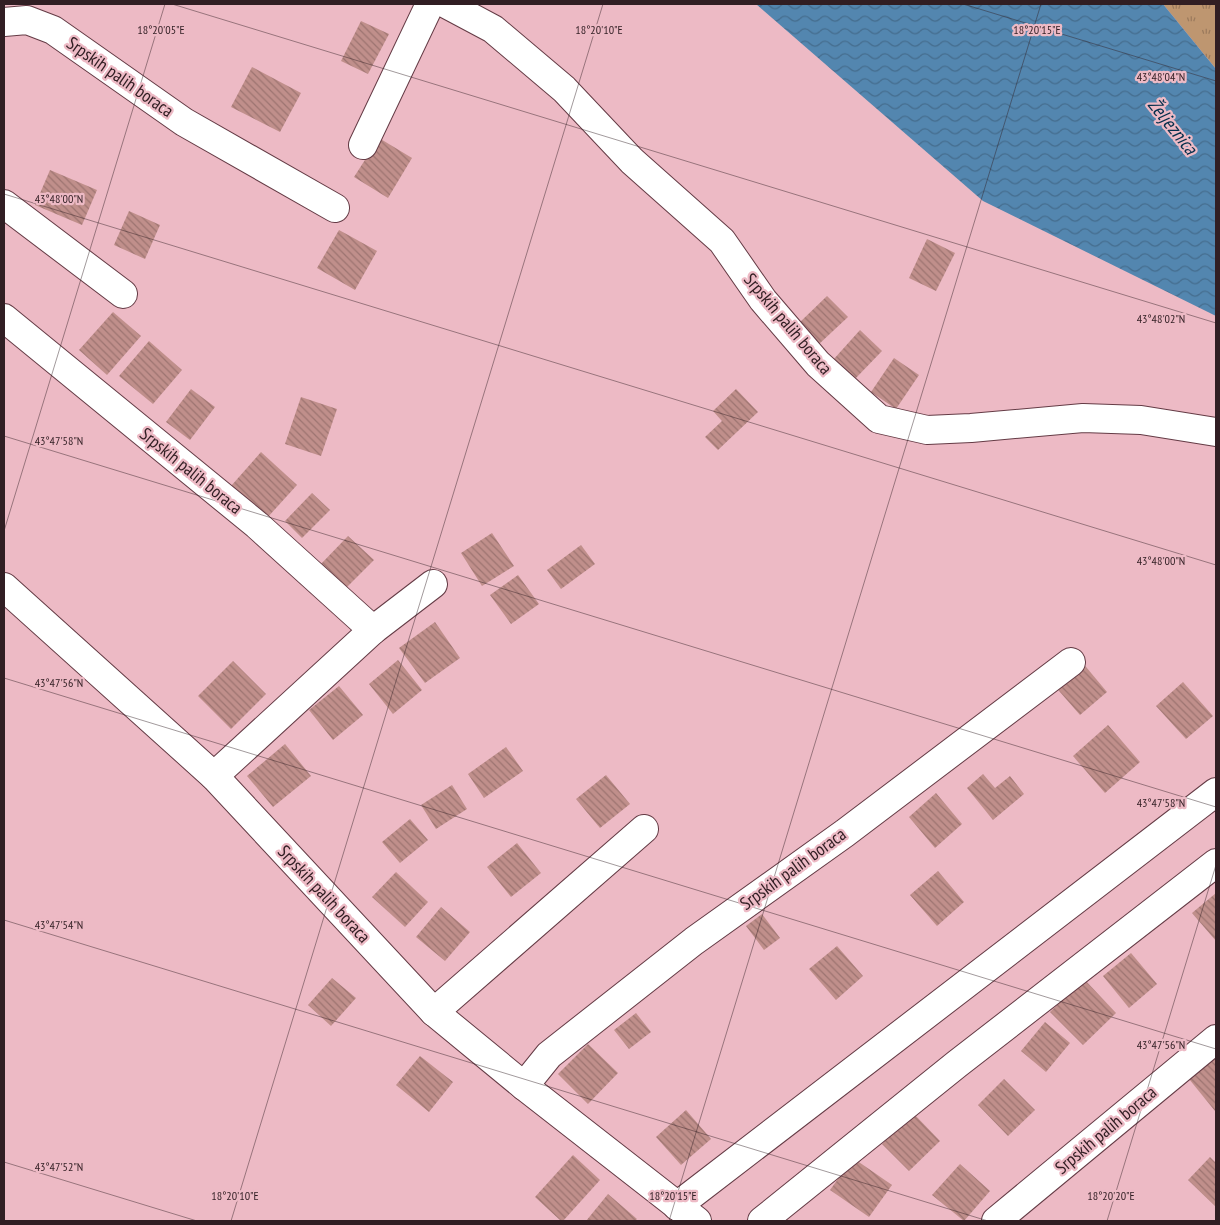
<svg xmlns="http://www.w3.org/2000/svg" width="1220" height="1225" font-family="'PT Sans Narrow',sans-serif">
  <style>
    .grass { fill: url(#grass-tufts) }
    .water { fill: url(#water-waves) }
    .building { fill: url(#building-back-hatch) }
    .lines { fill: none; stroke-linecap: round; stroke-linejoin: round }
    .minor-casing { stroke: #643b45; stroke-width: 30 }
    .minor { stroke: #fff; stroke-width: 28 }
    .ticks { fill: none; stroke: #311e23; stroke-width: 1; stroke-opacity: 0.45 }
    .labels { text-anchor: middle; stroke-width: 4.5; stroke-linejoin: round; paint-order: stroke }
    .street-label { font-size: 18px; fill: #311e23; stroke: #edbac5 }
    .water-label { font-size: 19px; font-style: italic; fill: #042e4b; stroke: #edbac5 }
    .ticks-label { font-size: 12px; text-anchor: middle; fill: #311e23; stroke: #edbac5; stroke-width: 4.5; stroke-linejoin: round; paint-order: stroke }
  </style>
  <defs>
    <pattern id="grass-tufts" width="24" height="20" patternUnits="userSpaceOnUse" patternTransform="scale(1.25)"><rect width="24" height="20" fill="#be9670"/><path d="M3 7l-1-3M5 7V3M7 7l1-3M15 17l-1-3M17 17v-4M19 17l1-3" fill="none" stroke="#9b7a5c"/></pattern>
    <pattern id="water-waves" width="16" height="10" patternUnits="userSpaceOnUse" patternTransform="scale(1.25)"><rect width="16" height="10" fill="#5386af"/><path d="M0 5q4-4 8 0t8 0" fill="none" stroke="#456d8e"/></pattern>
    <pattern id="building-back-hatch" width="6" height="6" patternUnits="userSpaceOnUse" patternTransform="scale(1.25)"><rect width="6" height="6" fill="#c08f8b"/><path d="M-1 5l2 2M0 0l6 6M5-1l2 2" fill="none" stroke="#9d7471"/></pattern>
  </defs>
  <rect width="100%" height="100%" fill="#edbac5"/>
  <path class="grass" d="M1163,4H1216V69Z"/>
  <path class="water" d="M756,4H1163L1216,69V316L983,201Z"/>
  <g class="building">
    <path d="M361,21L389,34L368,74L341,61Z"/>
    <path d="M252,67L301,93L280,132L231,107Z"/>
    <path d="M379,138L412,158L388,198L354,177Z"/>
    <path d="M50,170L97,190L82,225L35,205Z"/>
    <path d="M129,211L160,225L145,259L114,245Z"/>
    <path d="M339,230L377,251L355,290L317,268Z"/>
    <path d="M927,239L955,253L936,291L909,278Z"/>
    <path d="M827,296L848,317L818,345L798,324Z"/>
    <path d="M113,312L141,336L107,375L79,350Z"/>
    <path d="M860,330L882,351L854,380L833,360Z"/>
    <path d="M149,341L182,370L153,404L119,376Z"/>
    <path d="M894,358L919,375L896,409L871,392Z"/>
    <path d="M191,389L215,407L190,440L166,422Z"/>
    <path d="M736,389L758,412L718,450L705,437L722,421L713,411Z"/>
    <path d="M301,397L337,409L321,456L285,444Z"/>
    <path d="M261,452L297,485L267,518L231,486Z"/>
    <path d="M312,493L330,510L302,538L285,521Z"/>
    <path d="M492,533L514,566L482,586L461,553Z"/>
    <path d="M348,536L374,560L344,590L319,566Z"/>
    <path d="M581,545L595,564L561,589L547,570Z"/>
    <path d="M518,575L539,604L511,624L490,595Z"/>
    <path d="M435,622L460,658L425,683L399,648Z"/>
    <path d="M398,660L422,690L393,714L369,684Z"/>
    <path d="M233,661L266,694L231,729L198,696Z"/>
    <path d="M1081,661L1107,692L1080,715L1053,684Z"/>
    <path d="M1183,682L1213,716L1186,739L1156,706Z"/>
    <path d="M339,686L363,715L333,740L309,710Z"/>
    <path d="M1108,725L1140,762L1105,793L1073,756Z"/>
    <path d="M285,744L311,776L273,807L247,776Z"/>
    <path d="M506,747L523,771L484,798L468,774Z"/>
    <path d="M983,774L995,788L1010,776L1024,794L993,820L967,788Z"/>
    <path d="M606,775L630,804L600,828L576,799Z"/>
    <path d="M452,785L467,809L436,829L421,805Z"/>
    <path d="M936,793L962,824L935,848L909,817Z"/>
    <path d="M410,819L428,840L400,863L382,842Z"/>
    <path d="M517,843L541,873L511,897L487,867Z"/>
    <path d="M938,871L964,902L937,926L910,895Z"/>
    <path d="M396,872L428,902L405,927L372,897Z"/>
    <path d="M1216,893V941L1192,913Z"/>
    <path d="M441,907L470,932L445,961L416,937Z"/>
    <path d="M762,914L780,938L764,950L746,926Z"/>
    <path d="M837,946L863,976L836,1000L809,969Z"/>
    <path d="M1131,953L1157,984L1129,1008L1103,976Z"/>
    <path d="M332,978L356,998L331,1026L308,1005Z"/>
    <path d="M1084,979L1116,1013L1083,1045L1050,1012Z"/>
    <path d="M636,1013L651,1032L629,1049L614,1030Z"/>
    <path d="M1045,1022L1070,1043L1046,1072L1021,1051Z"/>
    <path d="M588,1044L618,1073L588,1104L558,1074Z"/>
    <path d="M420,1056L453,1082L429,1112L396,1085Z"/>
    <path d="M1216,1057V1109L1215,1111L1189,1079Z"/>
    <path d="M1004,1079L1035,1110L1008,1136L978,1105Z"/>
    <path d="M686,1110L711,1139L681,1165L656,1137Z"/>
    <path d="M913,1113L940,1141L909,1171L882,1144Z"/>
    <path d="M573,1155L600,1180L563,1221H561L535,1197Z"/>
    <path d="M1210,1157L1216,1163V1207L1188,1180Z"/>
    <path d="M853,1158L892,1185L869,1217L830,1190Z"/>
    <path d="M960,1164L990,1191L964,1221L932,1195Z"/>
    <path d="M608,1194L637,1219L635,1221H586Z"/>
  </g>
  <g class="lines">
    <g class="minor-casing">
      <g id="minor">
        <path d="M446,4L493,29L564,89L632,161L722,241L763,300L818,364L879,419L927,430L971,428L1083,418L1141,420L1216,432"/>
        <path d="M4,22L27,20L53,30L184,122L335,208"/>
        <path d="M363,145L430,4"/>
        <path d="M4,204L123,294"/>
        <path d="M4,318L257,525L373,630"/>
        <path d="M4,587L214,776L434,1012L524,1086L697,1221"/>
        <path d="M214,776L373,630L433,584"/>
        <path d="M434,1012L644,829"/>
        <path d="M524,1086L549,1055L694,941L845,833L1071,662"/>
        <path d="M677,1206L1216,792"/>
        <path d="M762,1221L957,1064L1216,863"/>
        <path d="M996,1221L1216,1039"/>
      </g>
    </g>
    <use href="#minor" class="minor"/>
  </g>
  <path class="ticks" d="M172,4L1216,323M963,4L1216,81M4,194L1216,565M4,436L1216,807M4,531L165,4M4,678L1216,1049M4,920L988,1221M4,1162L197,1221M231,1221L603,4M669,1221L1041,4M1107,1221L1216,865"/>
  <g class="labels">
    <g class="street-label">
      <text transform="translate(120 77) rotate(35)" y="6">Srpskih palih boraca</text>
      <text transform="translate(788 324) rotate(50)" y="6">Srpskih palih boraca</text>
      <text transform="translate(191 471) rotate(39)" y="6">Srpskih palih boraca</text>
      <text transform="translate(793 869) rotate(-36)" y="6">Srpskih palih boraca</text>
      <text transform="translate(324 894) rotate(47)" y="6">Srpskih palih boraca</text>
      <text transform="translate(1106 1130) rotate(-40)" y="6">Srpskih palih boraca</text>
    </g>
    <g class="water-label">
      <text transform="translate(1173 126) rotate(51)" y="7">Željeznica</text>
    </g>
  </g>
  <g class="ticks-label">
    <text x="161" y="34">18°20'05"E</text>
    <text x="599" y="34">18°20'10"E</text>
    <text x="1037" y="34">18°20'15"E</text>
    <text x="1161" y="81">43°48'04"N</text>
    <text x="59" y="203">43°48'00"N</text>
    <text x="1161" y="323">43°48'02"N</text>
    <text x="59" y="445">43°47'58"N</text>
    <text x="1161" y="565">43°48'00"N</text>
    <text x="59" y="687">43°47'56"N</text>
    <text x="1161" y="807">43°47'58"N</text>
    <text x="59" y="929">43°47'54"N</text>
    <text x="1161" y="1049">43°47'56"N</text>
    <text x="59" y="1171">43°47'52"N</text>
    <text x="235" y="1200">18°20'10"E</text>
    <text x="673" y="1200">18°20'15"E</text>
    <text x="1111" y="1200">18°20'20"E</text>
  </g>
  <rect width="1220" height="1225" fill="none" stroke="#311e23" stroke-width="10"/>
</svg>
